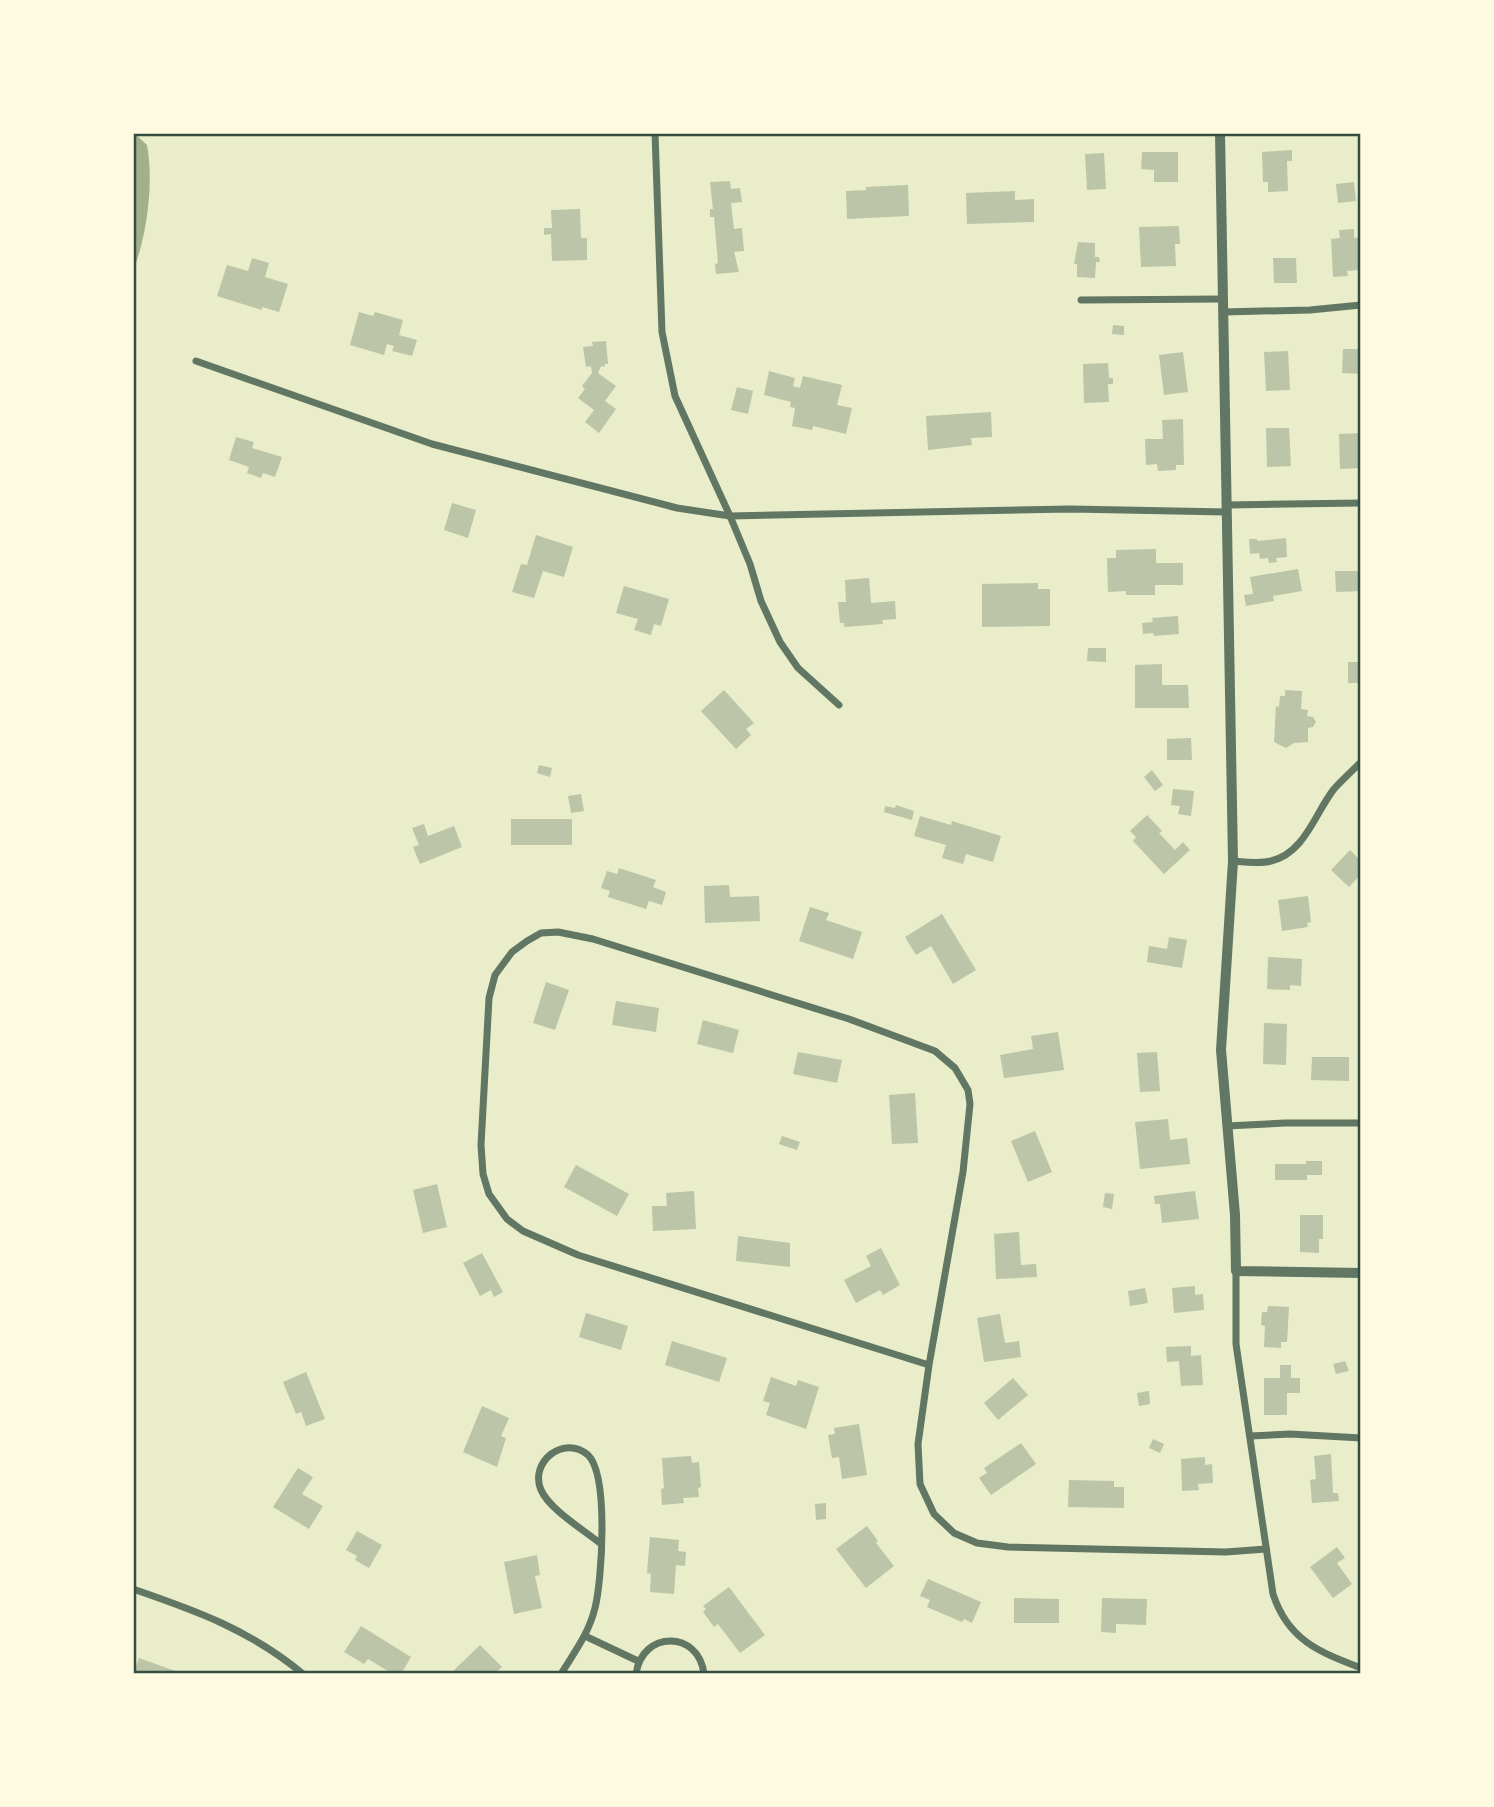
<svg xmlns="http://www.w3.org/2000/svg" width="1494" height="1807" font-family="Ubuntu,sans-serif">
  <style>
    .water { fill: #a3b18a }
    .building { fill: #bcc5a7 }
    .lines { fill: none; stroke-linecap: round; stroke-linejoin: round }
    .minor { stroke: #617663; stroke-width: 7 }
    .tertiary { stroke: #617663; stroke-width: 10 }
    .neatline { fill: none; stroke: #344e41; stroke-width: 2.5 }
  </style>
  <rect width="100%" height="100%" fill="#e9edc9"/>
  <path class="water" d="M134,133L147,145C154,184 147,234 133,272Z"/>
  <g class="building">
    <path d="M1292,150V161H1287L1288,191L1268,192V182H1263L1262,152Z"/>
    <path d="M1142,152H1178V182H1154V170L1141,169Z"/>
    <path d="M1104,153L1106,189L1087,190L1085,154Z"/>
    <path d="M730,181L731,189L740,188L742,202L731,203L734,229L742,228L744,251L734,252L739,272L716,274L715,264L718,263L714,217H710V209H713L710,182Z"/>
    <path d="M1354,182L1356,201L1338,203L1336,184Z"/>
    <path d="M908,185L909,216L847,219L846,191L866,190V187Z"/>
    <path d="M1015,191V200L1034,199V222L967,224L966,193Z"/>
    <path d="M580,209L581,238H587V260L552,261L551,234L544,235V228H552L551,210Z"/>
    <path d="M1179,226L1180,244H1175L1176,266L1141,267L1139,227Z"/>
    <path d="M1354,229V238L1361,237L1359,270L1347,271L1348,276L1333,277L1331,239L1340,238L1339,230Z"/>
    <path d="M1078,242L1095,243V257H1099L1100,262H1096L1095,278L1077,277V264H1074Z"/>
    <path d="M252,258L269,263L265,277L288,284L279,312L262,307V310L217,296L227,265L248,271Z"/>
    <path d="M1273,258H1296L1297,283H1274Z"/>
    <path d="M359,312L373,316L375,312L403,320L399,335L417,340L412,356L392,351L394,346L387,344L384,355L350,345Z"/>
    <path d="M1113,325L1124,326V335L1112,334Z"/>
    <path d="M606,341L608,364H605L604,367L601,366L598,373L616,386L605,401L616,409L599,433L585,422L594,410L578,398L585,389L582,386L592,373L591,366L586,367L583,347L593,346L592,342Z"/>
    <path d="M1343,349H1361V374L1342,373Z"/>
    <path d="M1288,351L1290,390L1266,391L1264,352Z"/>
    <path d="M1183,352L1188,392L1164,395L1159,355Z"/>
    <path d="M1108,363L1109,378H1113V384H1108L1109,402L1084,403L1083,364Z"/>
    <path d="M769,371L795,378L793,386L800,388L803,376L842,385L837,405L852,408L846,434L813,426L812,430L792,426L795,408L790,407L791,402L764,395Z"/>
    <path d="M737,387L753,391L748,414L731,410Z"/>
    <path d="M991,412L992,437L971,438L972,445L928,450L926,416Z"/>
    <path d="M1183,419L1184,465H1176V470L1158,471L1157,464L1146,465L1145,439H1163L1162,420Z"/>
    <path d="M1266,428H1289L1291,466L1267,467Z"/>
    <path d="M1361,433V468L1340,469L1339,434Z"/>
    <path d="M236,437L254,442L252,448L282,457L275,477L263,473L261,478L247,473L249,467L229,460Z"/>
    <path d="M452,503L476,510L468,538L444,530Z"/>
    <path d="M536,535L573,547L564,577L543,571L534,598L512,592L521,564L527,565Z"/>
    <path d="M1286,538L1287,557L1276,558L1277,562L1269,563L1268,558L1260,559L1259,553L1250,554L1249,539H1257V541Z"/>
    <path d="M1156,549V563H1183V585H1155V595H1126V591L1108,592L1107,558H1116V550Z"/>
    <path d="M1298,569L1302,591L1273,596L1274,601L1246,606L1244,595L1253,594L1250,577Z"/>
    <path d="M1335,571H1361V591L1336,592Z"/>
    <path d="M869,578L871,603L895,601L896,619L882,620L883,624L844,627V623H840L838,602H846L845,580Z"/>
    <path d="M1038,583V589H1050V626L982,627V584Z"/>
    <path d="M624,586L669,599L661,626L654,624L651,635L634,630L638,619L616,613Z"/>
    <path d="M1178,616L1179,634L1154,636L1153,633L1143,634L1142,623L1153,622L1152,618Z"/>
    <path d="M1088,648H1106V662L1087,661Z"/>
    <rect x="1348" y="662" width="13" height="21"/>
    <path d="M1162,664V685H1188L1189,708H1135V665Z"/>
    <path d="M724,690L754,723L746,729L751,735L736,749L701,711Z"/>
    <path d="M1285,690L1302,691L1301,709L1308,710L1307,716L1313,717L1316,722L1313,727L1308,728V742L1294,743L1286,748L1274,742L1276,706L1279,707L1280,696H1285Z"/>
    <path d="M1191,738L1192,760H1167V739Z"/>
    <path d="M539,765L552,768L550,777L537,773Z"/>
    <path d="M1152,770L1163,785L1155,791L1144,777Z"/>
    <path d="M1173,789L1194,791L1191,816L1178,814L1180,806L1171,805Z"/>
    <path d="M581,794L584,811L571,813L568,796Z"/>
    <path d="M896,805L914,811L912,820L884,812L885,806L895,808Z"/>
    <path d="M1147,815L1162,831L1159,833L1175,850L1183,842L1190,850L1164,874L1133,841L1136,837L1130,831Z"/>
    <path d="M920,816L951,825L952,821L1001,836L993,862L966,854L963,864L942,858L946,845L914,836Z"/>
    <rect x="511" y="819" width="61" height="26"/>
    <path d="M424,824L428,836L454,826L462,847L420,864L413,847L419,845L412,828Z"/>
    <path d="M1350,850L1361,861V874L1349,887L1331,870Z"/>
    <path d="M619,868L656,880L653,887L666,892L662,905L649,901L646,909L608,897L610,891L601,888L607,871L617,874Z"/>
    <path d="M729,885L730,897L759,896L760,921L705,923L704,886Z"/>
    <path d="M1308,896L1311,922L1307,923L1308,927L1282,931L1278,900Z"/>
    <path d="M810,907L829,913L826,920L862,932L853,959L799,941Z"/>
    <path d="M942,914L976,970L953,984L931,946L916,955L905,937Z"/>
    <path d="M1169,937L1187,940L1182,968L1147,962L1149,946L1167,949Z"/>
    <path d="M1268,957L1302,959L1301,986L1290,985V990L1267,989Z"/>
    <path d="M546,982L569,990L555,1030L533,1023Z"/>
    <path d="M616,1001L659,1008L656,1032L612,1025Z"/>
    <path d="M703,1020L739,1030L733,1053L697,1044Z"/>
    <path d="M1264,1023L1287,1024L1286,1065L1263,1064Z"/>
    <path d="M1058,1032L1064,1070L1004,1078L1000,1055L1033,1049L1031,1036Z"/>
    <path d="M798,1052L842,1060L837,1083L793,1074Z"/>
    <path d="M1157,1052L1160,1091L1140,1092L1137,1053Z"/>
    <path d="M1312,1057H1349V1081L1311,1080Z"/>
    <path d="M915,1093L918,1143L892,1144L889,1095Z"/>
    <path d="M1168,1119L1170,1140L1187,1138L1190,1164L1140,1169L1135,1122Z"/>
    <path d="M1035,1131L1052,1172L1028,1182L1011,1141Z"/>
    <path d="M782,1136L800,1142L797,1150L779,1144Z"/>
    <path d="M1306,1161H1322V1175H1307V1180H1275V1164H1306Z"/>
    <path d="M576,1165L629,1194L617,1216L564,1187Z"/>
    <path d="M437,1184L447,1227L423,1233L413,1190Z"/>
    <path d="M694,1191L696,1229L653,1231L652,1206H667L666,1193Z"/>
    <path d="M1195,1191L1199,1219L1162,1223L1160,1204H1155L1154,1196Z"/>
    <path d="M1105,1193L1114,1194L1112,1209L1103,1207Z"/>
    <path d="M1300,1215H1323V1239H1319V1253L1300,1252Z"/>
    <path d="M1019,1232L1021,1265L1036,1264L1037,1277L996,1279L994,1234Z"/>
    <path d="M738,1236L790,1243V1267L736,1261Z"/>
    <path d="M881,1248L900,1285L883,1295L880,1290L856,1303L844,1280L871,1266L866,1256Z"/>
    <path d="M482,1253L503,1292L494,1297L491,1290L480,1296L463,1263Z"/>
    <path d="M1195,1286V1295L1203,1294L1204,1310L1174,1313L1172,1288Z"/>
    <path d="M1145,1288L1148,1303L1130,1306L1128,1291Z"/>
    <path d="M1268,1306L1289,1307L1287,1342H1281V1348L1264,1347L1265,1326L1261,1325L1262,1312H1267Z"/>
    <path d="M586,1313L628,1326L621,1350L579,1337Z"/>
    <path d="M1000,1314L1005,1343L1019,1341L1021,1357L984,1362L977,1318Z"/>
    <path d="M672,1341L727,1358L719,1382L665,1365Z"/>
    <path d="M1191,1346V1356L1201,1355L1203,1385L1181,1386L1179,1361L1167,1362L1166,1347Z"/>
    <path d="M1345,1361L1349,1371L1336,1374L1333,1364Z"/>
    <path d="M1280,1365H1291V1378H1300V1393H1287V1415H1264V1378H1280Z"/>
    <path d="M306,1372L325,1419L306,1426L301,1412L296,1414L283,1382Z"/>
    <path d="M771,1377L796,1386L798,1380L819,1387L806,1429L766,1415L770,1403L763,1401Z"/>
    <path d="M1013,1378L1028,1395L998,1420L984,1403Z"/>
    <path d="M1149,1391L1150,1404L1139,1406L1137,1393Z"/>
    <path d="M482,1406L509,1418L501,1436L506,1438L497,1467L463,1452Z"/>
    <path d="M859,1424L867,1475L842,1479L839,1457L832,1458L828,1435L835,1434L834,1428Z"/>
    <path d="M1153,1439L1164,1444L1160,1453L1149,1448Z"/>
    <path d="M1021,1443L1036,1464L991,1495L979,1478L987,1473L984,1468Z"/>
    <path d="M1331,1454L1333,1493H1338L1339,1501L1312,1503L1310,1480L1316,1479L1314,1456Z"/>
    <path d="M691,1456L692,1463L699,1462L701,1487L698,1488L699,1497L683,1498L684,1503L662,1505L661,1489L664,1488L662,1458Z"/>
    <path d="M1205,1457V1465L1212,1464L1213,1483L1198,1484L1199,1490L1182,1491L1181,1459Z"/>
    <path d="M298,1468L313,1477L302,1494L323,1506L309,1529L273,1507Z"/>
    <path d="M1069,1480L1114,1481V1487H1124V1508L1068,1507Z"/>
    <path d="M826,1503V1519L816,1520L815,1504Z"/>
    <path d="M867,1526L878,1541L876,1543L894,1566L866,1588L836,1549Z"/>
    <path d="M357,1531L382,1545L369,1568L355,1560L357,1556L346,1550Z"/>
    <path d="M650,1537L679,1540L678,1551L686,1552L685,1566L676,1565L674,1594L650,1592L651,1574L647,1573Z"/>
    <path d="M1337,1547L1345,1558L1337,1563L1352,1584L1333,1598L1310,1567Z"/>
    <path d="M537,1555L540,1575L535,1576L542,1608L514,1614L504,1562Z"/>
    <path d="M928,1579L981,1602L972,1623L964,1619L962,1622L927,1607L930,1600L920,1596Z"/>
    <path d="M729,1587L765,1635L740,1653L718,1624L714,1627L703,1612L706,1609L703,1606Z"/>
    <path d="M1014,1598L1059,1599V1623H1014Z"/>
    <path d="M1102,1598L1147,1599L1146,1625L1116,1624V1633L1101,1632Z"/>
    <path d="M361,1626L411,1657L401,1674H393L368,1659L364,1664L344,1652Z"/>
    <path d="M480,1645L502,1667L494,1674H450Z"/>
    <path d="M139,1658L178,1672L177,1674H133Z"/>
  </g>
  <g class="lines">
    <g class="minor">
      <path d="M655,133L662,332L675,396L730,516L750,564L761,601L780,642L798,668L839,705"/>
      <path d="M1081,300L1223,299"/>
      <path d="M1223,312L1310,310L1361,305"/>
      <path d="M196,361L432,444L677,508L730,516L1070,509L1227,512"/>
      <path d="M1227,505L1361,503"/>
      <path d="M1233,861C1245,862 1259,864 1271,861C1305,853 1315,813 1334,789C1342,780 1352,771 1361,762"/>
      <path d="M1227,1126L1285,1123H1361"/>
      <path d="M1236,1271V1344L1273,1594C1288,1640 1319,1652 1361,1668"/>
      <path d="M929,1365L578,1255L523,1231L507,1219L489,1194L483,1174L481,1145L489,998L495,975L512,952L527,941L541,933L558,932L593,939L849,1019L935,1051L955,1068L968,1090L970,1104L963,1172L929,1365L918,1444L920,1484L934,1514L954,1533L977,1543L1008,1547L1226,1552L1266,1549"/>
      <path d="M1250,1436L1290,1434L1361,1438"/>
      <path d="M133,1589C197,1611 250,1630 303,1674"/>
      <path d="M585,1636L638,1661"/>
      <path d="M561,1674C574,1653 589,1633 595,1608C602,1580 609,1475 588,1455C564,1434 529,1462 541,1490C550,1510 584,1530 601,1544"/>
      <path d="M636,1674C642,1630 699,1630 704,1674"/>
    </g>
    <path class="tertiary" d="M1220,133L1233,861L1221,1050L1235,1215L1236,1271L1361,1273"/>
  </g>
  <rect width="1494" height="1807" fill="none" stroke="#fefae0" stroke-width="270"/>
  <rect x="135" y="135" width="1224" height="1537" class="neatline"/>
</svg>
